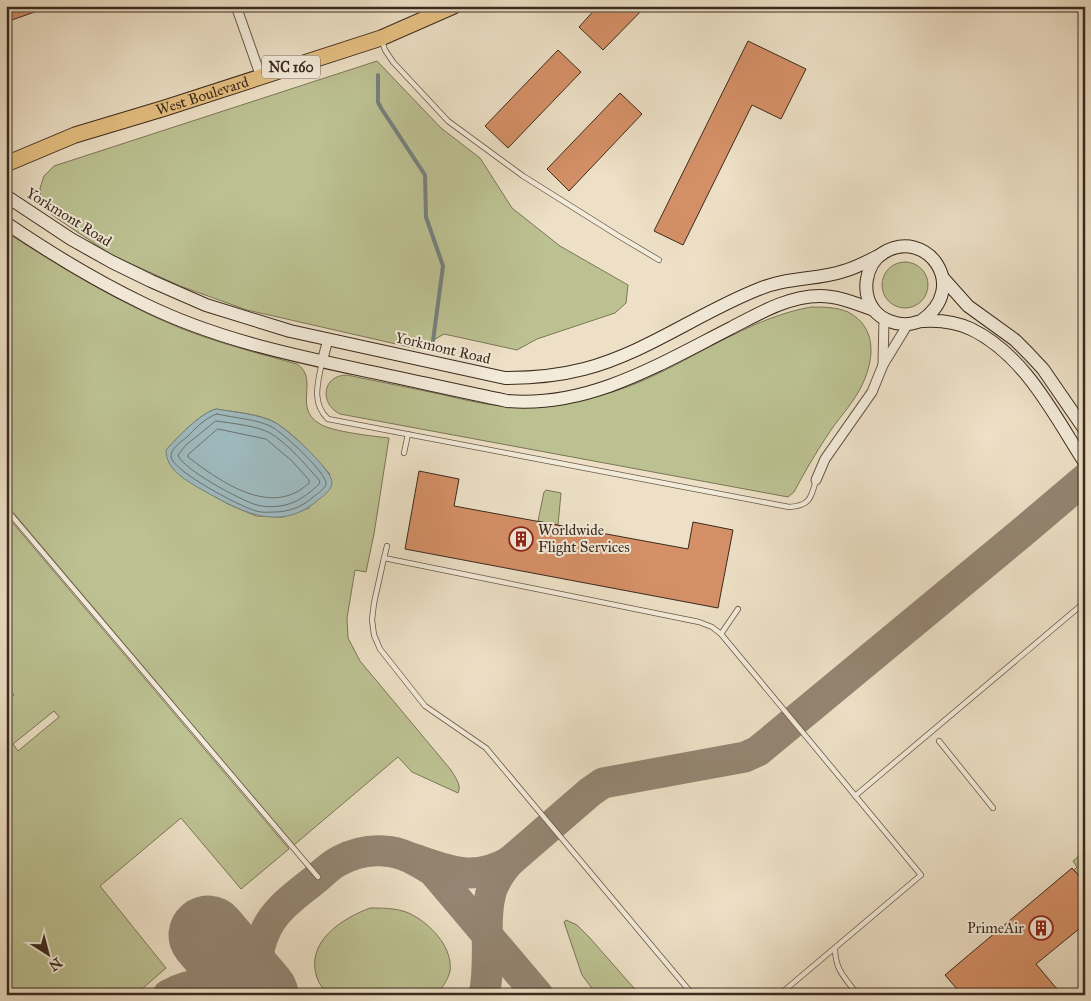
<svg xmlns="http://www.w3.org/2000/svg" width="1091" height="1001" font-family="'IM FELL Great Primer',serif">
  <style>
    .green { fill: #bcc192; stroke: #7c7658; fill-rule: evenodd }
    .water { fill: #9ebabf; stroke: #76807f }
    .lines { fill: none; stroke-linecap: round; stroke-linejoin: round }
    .shore { stroke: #6c726e; stroke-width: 1 }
    .stream { stroke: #76807f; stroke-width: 4 }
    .taxiway { stroke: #948572; stroke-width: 31 }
    .runway { stroke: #948572; stroke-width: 79 }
    .building { fill: #d59067; stroke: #3b2a1e }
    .lane-casing { stroke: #685848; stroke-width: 6 }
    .street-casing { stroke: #685848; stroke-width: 11 }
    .secondary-casing { stroke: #3b2a1e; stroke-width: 14 }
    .primary-casing { stroke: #3b2a1e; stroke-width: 17 }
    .lane { stroke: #f3ebda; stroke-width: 4.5 }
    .street { stroke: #f3ebda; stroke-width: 9 }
    .secondary { stroke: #f3ebda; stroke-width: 12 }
    .primary { stroke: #e6c083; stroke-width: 15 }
    .labels { text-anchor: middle; stroke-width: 4; stroke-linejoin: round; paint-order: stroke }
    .shield { fill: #f3ebda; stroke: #726456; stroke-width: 1 }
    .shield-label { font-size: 14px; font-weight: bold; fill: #3b2a1e }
    .street-label { font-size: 15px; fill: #3b2a1e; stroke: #f3ebda }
    .poi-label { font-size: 15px; fill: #3b2a1e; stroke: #f3ebda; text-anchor: start }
  </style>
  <rect width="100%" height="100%" fill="#ede0c6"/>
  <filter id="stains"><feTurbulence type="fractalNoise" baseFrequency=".004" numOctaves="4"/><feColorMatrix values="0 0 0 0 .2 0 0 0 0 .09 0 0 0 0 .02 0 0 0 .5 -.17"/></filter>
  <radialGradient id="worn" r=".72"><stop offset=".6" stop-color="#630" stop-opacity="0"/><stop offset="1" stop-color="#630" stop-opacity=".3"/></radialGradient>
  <g class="green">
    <path d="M377,61L441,128L480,158L512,208L560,246L628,285L626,303L615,313L537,339L517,350L444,334L418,349L247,310L180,286L110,254L52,215L41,202L40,188L44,176L54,166Z"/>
    <path d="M6,232C62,268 119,303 180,328C218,343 257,353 297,364C320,379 292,408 320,424C333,432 373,436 389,438L374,534L366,572L355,570L347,618L348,638L360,661L451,770C455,777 462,785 458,793L412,772L398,757L294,845L6,504ZM216,409C233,412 262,414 276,423C297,436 313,457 330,474L309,508L283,517L256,516L228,504L193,484L166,450C178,437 199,414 216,409Z"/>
    <circle cx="905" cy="285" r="23"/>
    <path d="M811,307C823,307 837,307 848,312C879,328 874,363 860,389C851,406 837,420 827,436C815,454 804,473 794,492L788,497L340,414C319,404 322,375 347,375C380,382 412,388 444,395C466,400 489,406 511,406C561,407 610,397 655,375C706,351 755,317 811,307Z"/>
    <path d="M546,490L561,493L558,525L538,521L544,492Z"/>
    <path d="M6,515L289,849L241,889L181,818L100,886L166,968L135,995H6V701L14,695L8,687H6ZM54,711L59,717L18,751L13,744Z"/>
    <path d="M1085,851V883L1074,870L1077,867L1073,861Z"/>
    <path d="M370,908C385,908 403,908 416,917C433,927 453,949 450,971C448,980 442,988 436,995H328C324,990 319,984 317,978C305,942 341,919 370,908Z"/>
    <path d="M566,920L577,925L589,937L640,995H597L582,975L564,922Z"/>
  </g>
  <path class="water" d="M216,409C233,412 260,414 276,423C287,429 333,470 332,483C331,491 323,496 318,500C278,535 237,509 199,488C184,479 166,469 166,450C178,437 199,414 216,409Z"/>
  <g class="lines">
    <g class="shore">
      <path d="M217,414C234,418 257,419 272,427C282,432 328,474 326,484C325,489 317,494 313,497C304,506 289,512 275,512C269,512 262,513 256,511C241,507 174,472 171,457C170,449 182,441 187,437C195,429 206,417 217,414Z"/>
      <path d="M216,421C230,423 258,426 270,433C288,444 305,464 319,480L320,483C309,494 296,504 280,506C274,507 264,507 257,505C242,501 182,469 178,455L185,446Z"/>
      <path d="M218,429L266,439L292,461L309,480V483C272,518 222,483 188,457V455Z"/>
    </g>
    <path class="stream" d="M378,75V102L381,108L425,175L426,217L443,266L433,341"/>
    <g class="taxiway">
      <path d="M414,859C450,871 473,882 509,862L590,792L603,783L745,757L758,751L1019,535L1085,479"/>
      <path d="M168,995C193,981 219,981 245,995"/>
      <path d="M265,995C256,973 255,954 265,932C274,910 295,896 312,882C321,875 329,866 339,861C352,854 369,850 384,851C403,852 417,861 433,871L538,995"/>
      <path d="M484,995C492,960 482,921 492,889C496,879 502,870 509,862"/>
    </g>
    <path class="runway" d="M208,935L259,995"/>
  </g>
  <g class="building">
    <path d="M6,6H46V8L6,22Z"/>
    <path d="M598,6H646L603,50L579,27Z"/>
    <path d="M748,41L806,69L781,119L752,105L683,245L654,231Z"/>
    <path d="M558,50L581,72L508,148L485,126Z"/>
    <path d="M620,93L642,114L569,191L547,169Z"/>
    <path d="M419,471L459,479L454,506L688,549L693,522L733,530L718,608L405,549Z"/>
    <path d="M1072,868L1085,883V924L1036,964L1062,995H962L945,975Z"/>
  </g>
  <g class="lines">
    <g class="lane-casing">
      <g id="lane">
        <path d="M382,41L385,50L393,62L448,121L523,176L617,235L659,260"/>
        <path d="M322,362C318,382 311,403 328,419L789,507C810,506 811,498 816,480"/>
        <path d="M404,453L408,434"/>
        <path d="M6,509L318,877"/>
        <path d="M387,546L384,558L699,622L712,627L721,634L921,875L779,995"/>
        <path d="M384,558L374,603L372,620L374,635L380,649L425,706L486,748L693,995"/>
        <path d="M721,634L738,609"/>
        <path d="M939,741L993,808"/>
        <path d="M855,796L1085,602"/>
        <path d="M835,948C835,970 845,978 858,995"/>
      </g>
    </g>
    <g class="street-casing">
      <g id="street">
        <path d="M236,6L261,77"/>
        <path d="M322,362L328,339"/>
        <path d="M883,365L884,318"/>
        <path d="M816,480L825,459L872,392L883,365L908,324"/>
      </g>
    </g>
    <g class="secondary-casing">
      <g id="secondary">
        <path d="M6,196L71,239L112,262L151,281L206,305L290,331L505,378C532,378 557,376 584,369C646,353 700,312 759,289C788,277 817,280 844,271C858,267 870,260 882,254"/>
        <path d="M6,223C50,253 96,281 144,304C213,338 287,354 362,370C410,380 458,391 507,401C589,408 660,364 731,328C758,314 788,296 820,296C839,296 857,304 874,310"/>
        <path d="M943,278L968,306L1015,340L1029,354L1043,369L1085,430"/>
        <path d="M921,321C971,287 926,226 883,253C865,265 861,293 874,310C882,320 896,325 908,324C913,324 918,321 923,321C939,320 956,322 971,329C1025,355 1054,415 1085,463"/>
      </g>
    </g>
    <g class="primary-casing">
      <g id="primary">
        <path id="s1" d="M6,164L75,135L165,108L381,38L454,6"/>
      </g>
    </g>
    <use href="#lane" class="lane"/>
    <use href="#street" class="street"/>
    <use href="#secondary" class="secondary"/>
    <use href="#primary" class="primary"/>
  </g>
  <defs>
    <g id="building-ring" transform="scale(1.25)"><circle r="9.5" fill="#f3ebda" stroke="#8f2418" stroke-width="1.5"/><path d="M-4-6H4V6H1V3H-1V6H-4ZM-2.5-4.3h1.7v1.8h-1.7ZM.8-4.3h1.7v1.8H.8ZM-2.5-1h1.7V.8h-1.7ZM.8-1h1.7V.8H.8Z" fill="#8f2418"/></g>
  </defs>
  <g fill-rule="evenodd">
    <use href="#building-ring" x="521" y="539"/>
    <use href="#building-ring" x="1041" y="928"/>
  </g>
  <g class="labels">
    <rect class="shield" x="262" y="55.5" width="58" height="23" rx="4"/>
    <g class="shield-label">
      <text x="291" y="72">NC 160</text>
    </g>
    <g class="street-label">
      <text dy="5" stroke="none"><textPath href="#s1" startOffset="208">West Boulevard</textPath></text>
      <text transform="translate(69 217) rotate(32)" y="5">Yorkmont Road</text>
      <text transform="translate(443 348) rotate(13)" y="5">Yorkmont Road</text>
    </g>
    <g class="poi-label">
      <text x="538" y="535">Worldwide<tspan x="538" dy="17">Flight Services</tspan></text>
      <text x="1024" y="933" text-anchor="end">PrimeAir</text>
    </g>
  </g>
  <rect width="1091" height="1001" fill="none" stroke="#ede0c6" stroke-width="25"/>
  <rect x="8" y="8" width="1076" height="986" fill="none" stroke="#3b2a1e" stroke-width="2.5"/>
  <rect x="12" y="12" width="1066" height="976" fill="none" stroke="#3b2a1e"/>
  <g transform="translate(48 954) rotate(144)" stroke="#f3ebda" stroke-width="4" paint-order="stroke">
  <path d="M0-4L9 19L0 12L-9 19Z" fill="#3b2a1e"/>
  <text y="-8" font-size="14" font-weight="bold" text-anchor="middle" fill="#3b2a1e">N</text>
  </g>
  <rect width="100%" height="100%" filter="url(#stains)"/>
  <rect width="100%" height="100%" fill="url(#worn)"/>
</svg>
